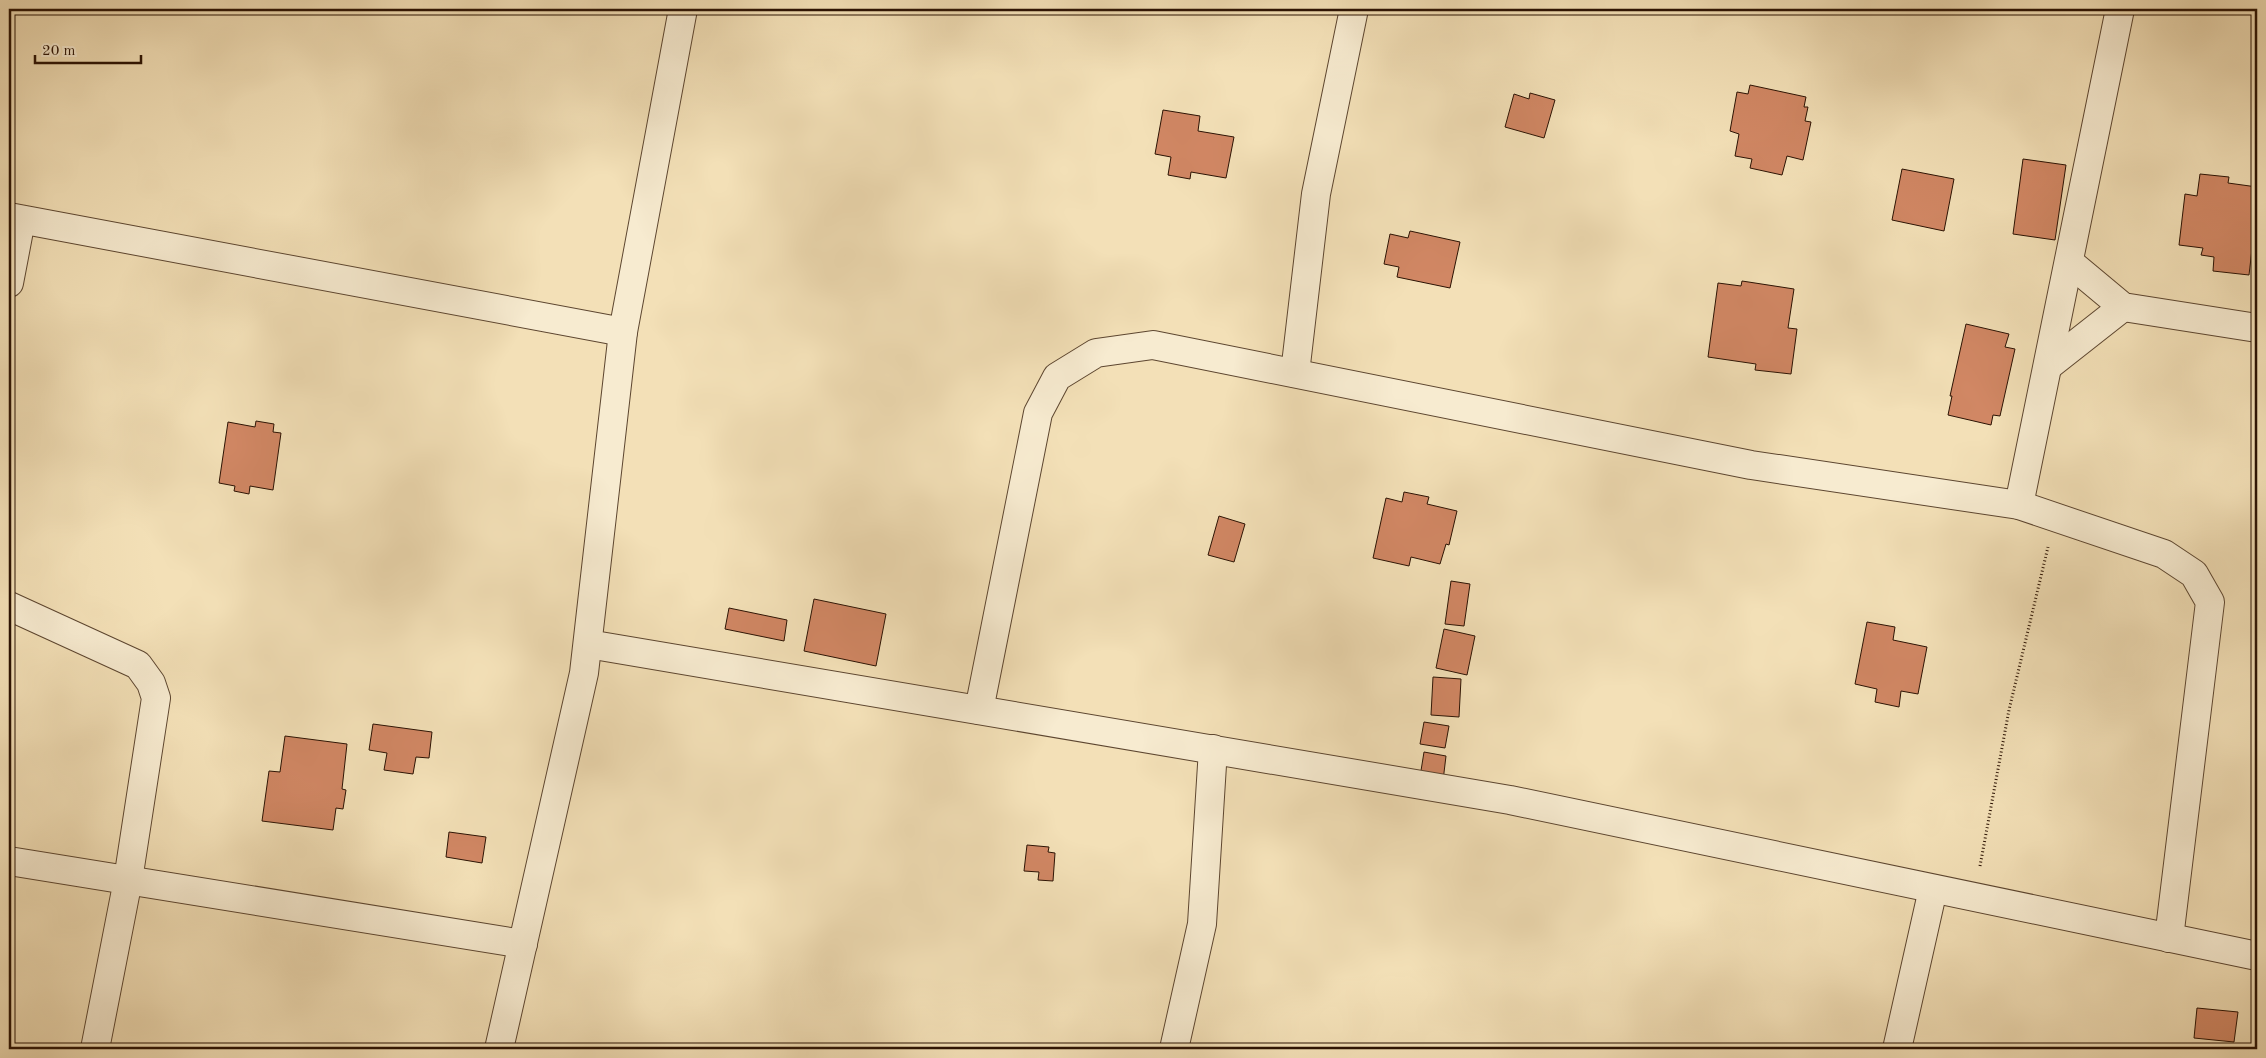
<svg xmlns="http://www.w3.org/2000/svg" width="2266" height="1058" font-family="'Old Standard TT',serif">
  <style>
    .building { fill: #d18764; stroke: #2b1203 }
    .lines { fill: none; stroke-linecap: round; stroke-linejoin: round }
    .street-casing { stroke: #5d4630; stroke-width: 30 }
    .path { stroke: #2b1203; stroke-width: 3; stroke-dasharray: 1 2.5; stroke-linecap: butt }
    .street { stroke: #f7ebd0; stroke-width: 28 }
  </style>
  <rect width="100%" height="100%" fill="#f3e0b7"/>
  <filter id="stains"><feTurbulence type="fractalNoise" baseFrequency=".004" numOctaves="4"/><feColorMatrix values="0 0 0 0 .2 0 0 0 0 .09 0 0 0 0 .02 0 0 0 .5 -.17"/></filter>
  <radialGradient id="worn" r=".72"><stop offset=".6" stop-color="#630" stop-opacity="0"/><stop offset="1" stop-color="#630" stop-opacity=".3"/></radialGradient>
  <g class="building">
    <path d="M1750,85L1806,97L1804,107H1808L1805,121L1811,122L1803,160L1787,156L1782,175L1750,168L1752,159L1735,156L1739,134L1730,131L1737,92L1748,94Z"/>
    <path d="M1530,93L1555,100L1544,138L1505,127L1514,94L1529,99Z"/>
    <path d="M1163,110L1200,116L1198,131L1234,137L1226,178L1191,172L1190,179L1168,175L1171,157L1155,154Z"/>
    <path d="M2023,159L2066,165L2055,240L2013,234Z"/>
    <path d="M1902,169L1954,179L1944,231L1892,220Z"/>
    <path d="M2200,174L2229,177L2228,183L2257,187V206L2249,275L2213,271L2214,257L2201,255L2203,248L2179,245L2185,194L2197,196Z"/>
    <path d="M1410,231L1460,242L1450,288L1397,277L1399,267L1384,264L1390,234L1408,238Z"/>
    <path d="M1742,281L1794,289L1788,328L1797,329L1791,374L1755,370L1756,364L1708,357L1718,283L1741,286Z"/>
    <path d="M1966,324L2009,334L2005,347L2015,349L2000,416L1993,415L1991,425L1948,415L1952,396H1950Z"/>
    <path d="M256,421L274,424L273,432L281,433L273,490L250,486L249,494L234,491L235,486L219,483L228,422L255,427Z"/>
    <path d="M1404,492L1429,497L1427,504L1457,511L1449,545L1446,544L1440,564L1411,557L1409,566L1373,558L1386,498L1402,502Z"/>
    <path d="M1219,516L1245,524L1234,562L1208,555Z"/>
    <path d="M1451,581L1470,584L1464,626L1445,624Z"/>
    <path d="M814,599L886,614L876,666L804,651Z"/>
    <path d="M729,608L787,620L784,641L725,629Z"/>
    <path d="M1867,622L1895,627L1893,640L1927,647L1918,694L1901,691L1899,707L1875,702L1877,689L1855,684Z"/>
    <path d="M1444,629L1475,636L1467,675L1436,668Z"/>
    <path d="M1433,677L1461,679L1459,717L1431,715Z"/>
    <path d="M1424,722L1449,726L1445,748L1420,744Z"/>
    <path d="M373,724L432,732L429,758L416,757L413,774L384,770L387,753L369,750Z"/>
    <path d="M285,736L347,744L342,789L346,790L343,809L336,808L333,830L262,821L269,771L280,772Z"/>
    <path d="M1424,752L1446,756L1443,781L1420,777Z"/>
    <path d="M449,832L486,837L482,863L446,857Z"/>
    <path d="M1027,845L1049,847L1048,852L1055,853L1053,881L1038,880L1039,872L1024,871Z"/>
    <path d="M2197,1008L2238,1012L2234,1042L2194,1038Z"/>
  </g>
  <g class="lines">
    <g class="street-casing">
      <g id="street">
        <path d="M9,217L623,332"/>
        <path d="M2069,262L2123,307L2257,328"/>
        <path d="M9,283L21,220"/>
        <path d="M2048,366L2123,307"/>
        <path d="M1295,373L1316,194L1354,9"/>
        <path d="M2019,505L2120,9"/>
        <path d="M9,606L138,665L151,683L156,698L128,880L95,1049"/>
        <path d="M588,644L1510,800L2257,956"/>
        <path d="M979,710L1038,413L1057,377L1096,353L1153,345L1751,465L2019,505L2164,554L2194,574L2210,602L2169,938"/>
        <path d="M9,861L523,944"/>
        <path d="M499,1049L584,673L623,332L683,9"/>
        <path d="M1174,1049L1202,924L1213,749"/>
        <path d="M1897,1049L1933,889"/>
      </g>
    </g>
    <path class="path" d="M1980,866L2009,710L2048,547"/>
    <use href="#street" class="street"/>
  </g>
  <rect width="2266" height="1058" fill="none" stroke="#f3e0b7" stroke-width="30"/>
  <rect x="10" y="10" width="2246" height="1038" fill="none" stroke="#2b1203" stroke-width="2.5"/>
  <rect x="15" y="15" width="2236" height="1028" fill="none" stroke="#2b1203"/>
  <path d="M35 55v8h106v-8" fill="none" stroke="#2b1203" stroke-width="2.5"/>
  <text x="42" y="55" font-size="15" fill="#2b1203" stroke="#f7ebd0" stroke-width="4" paint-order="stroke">20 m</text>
  <rect width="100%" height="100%" filter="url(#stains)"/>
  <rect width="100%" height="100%" fill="url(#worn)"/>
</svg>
